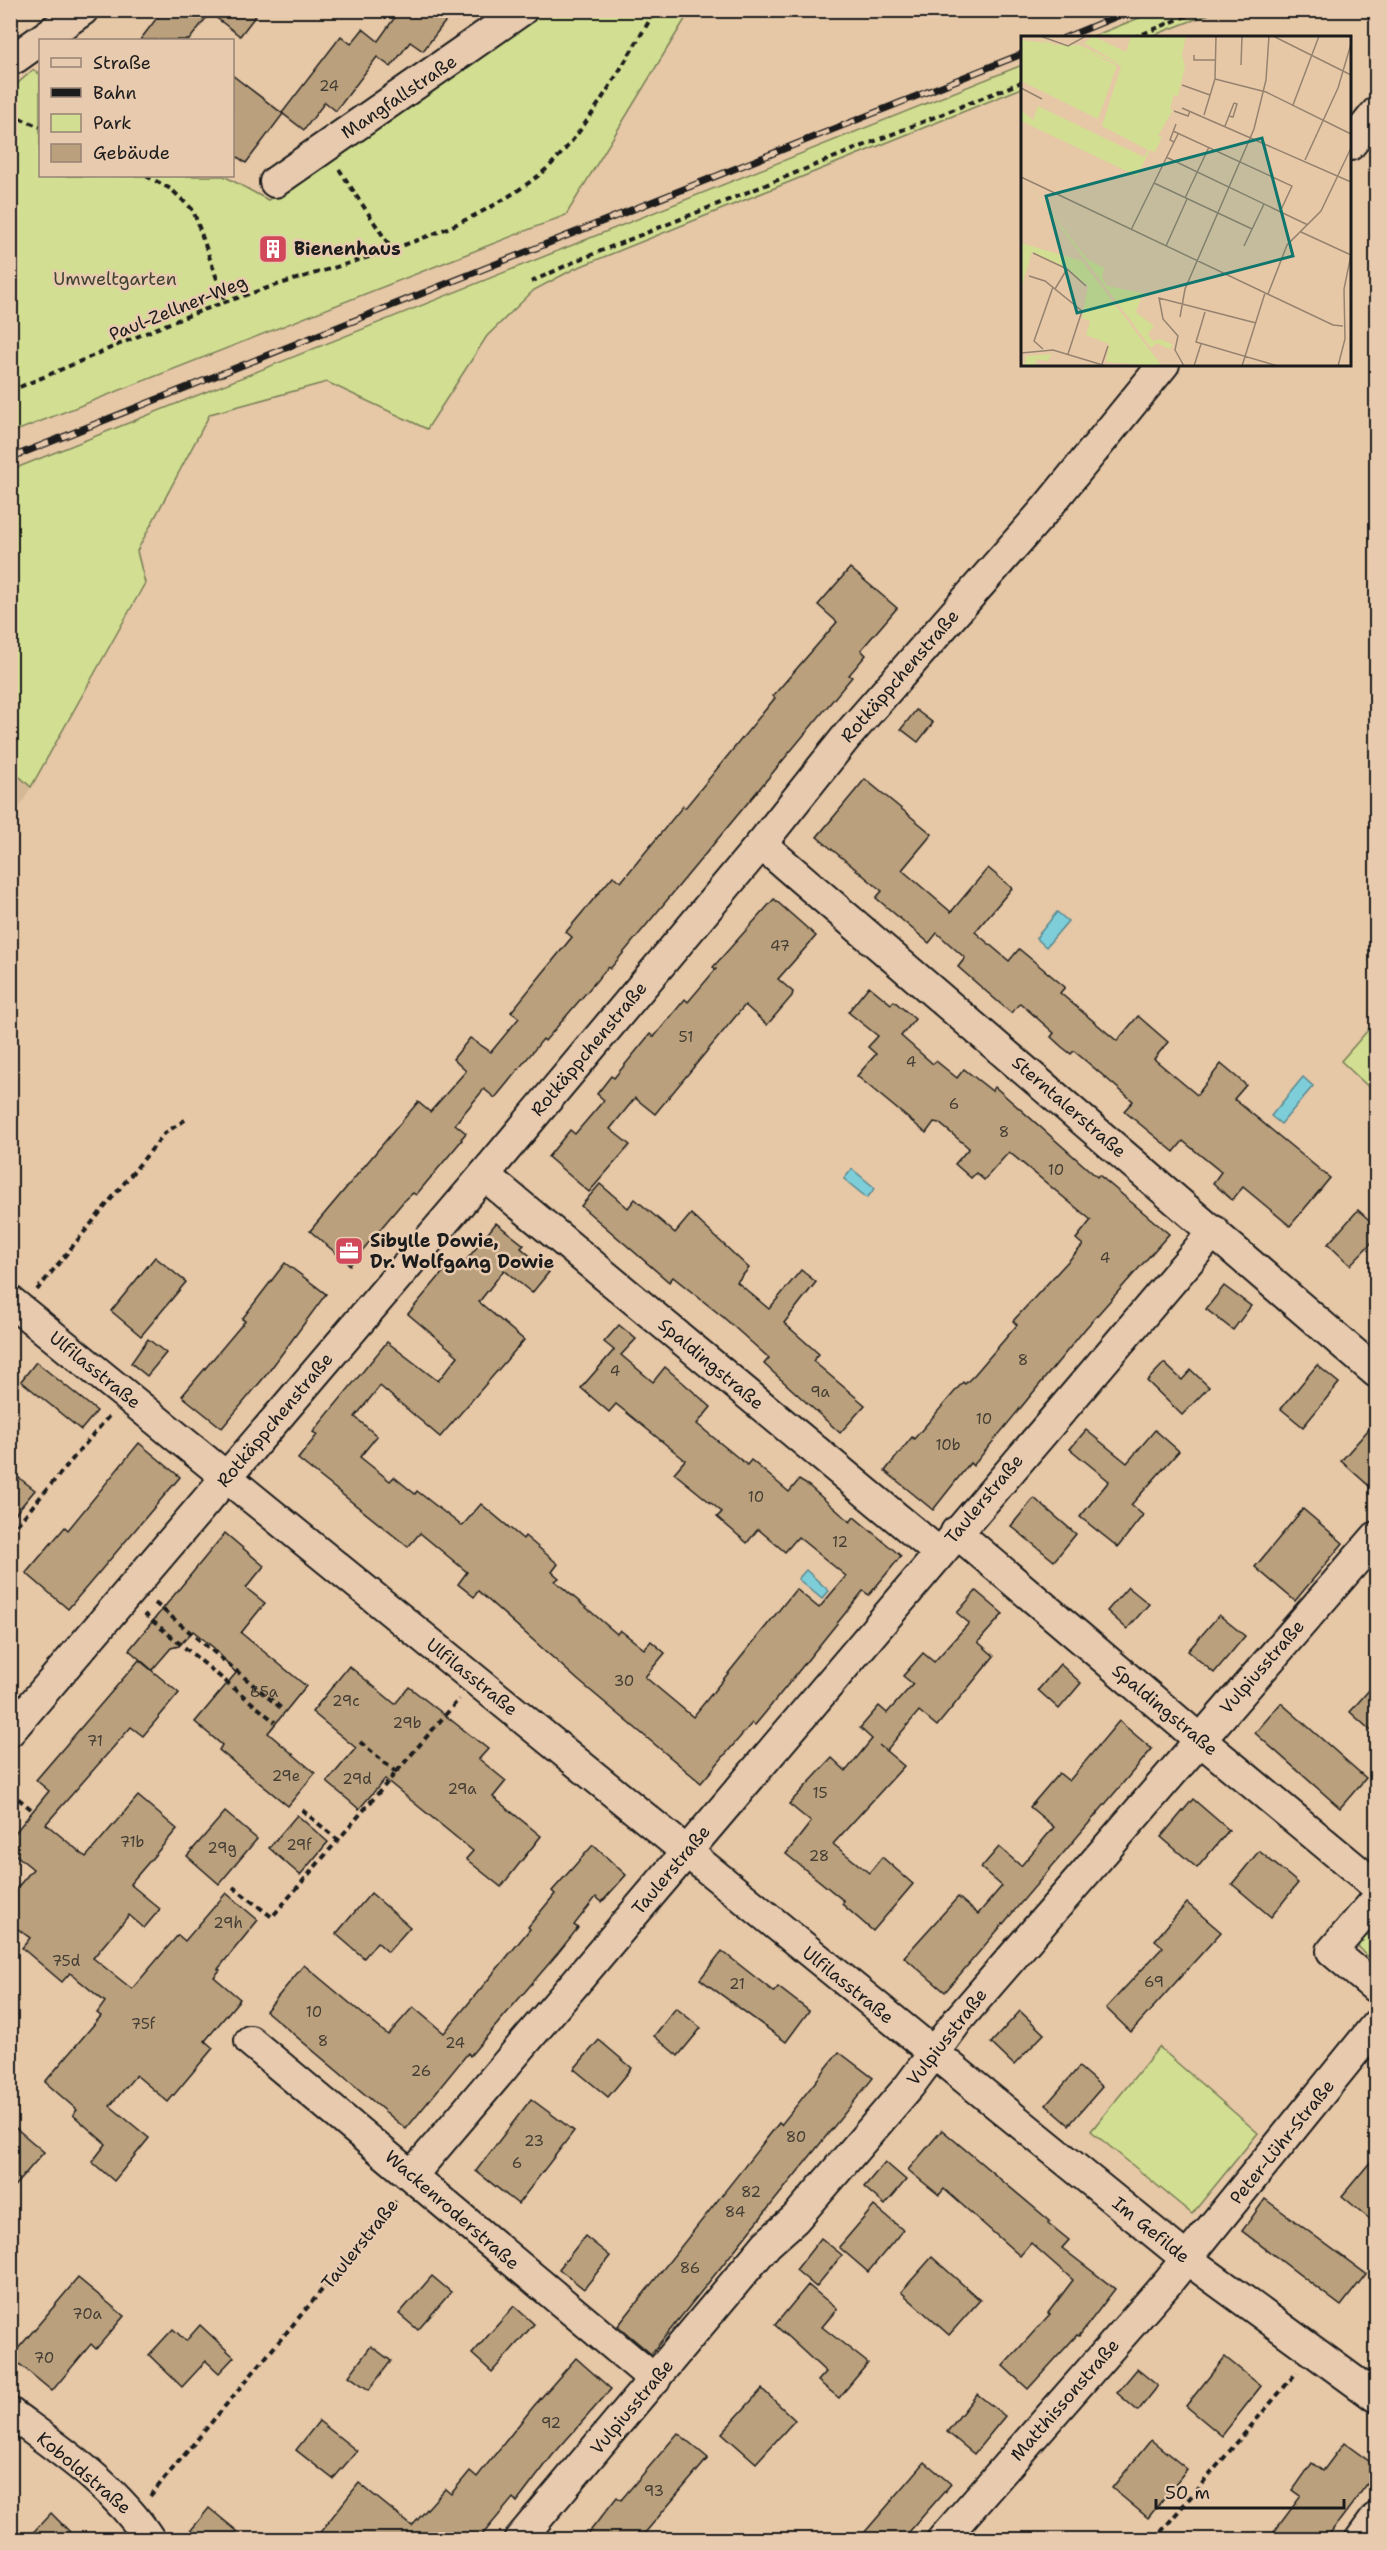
<svg xmlns="http://www.w3.org/2000/svg" width="1387" height="2550" font-family="'Shantell Sans',sans-serif">
  <style>
    .built { fill: #d5b896 }
    .green { fill: #d2de91; stroke: #777d56; stroke-width: 1.5 }
    .water { fill: #7eceda; stroke: #57878e; stroke-width: 1.5 }
    .building { fill: #baa07c; stroke: #1c1c1c; stroke-width: 1.5 }
    .lines { fill: none; stroke-linecap: round; stroke-linejoin: round }
    .street-casing { stroke: #1c1c1c; stroke-width: 34 }
    .path { stroke: #1c1c1c; stroke-width: 4; stroke-dasharray: 6 4.5; stroke-linecap: butt }
    .street { stroke: #e8caae; stroke-width: 30 }
    .rail-casing { stroke: #1c1c1c; stroke-width: 7 }
    .rail { stroke: #e8caae; stroke-width: 4.5; stroke-dasharray: 14; stroke-linecap: butt }
    .labels { text-anchor: middle; stroke-width: 5; stroke-linejoin: round; paint-order: stroke }
    .number-label { font-size: 15px; fill: #443d34 }
    .street-label { font-size: 18px; fill: #1c1c1c; stroke: #e8caae }
    .poi-label { font-size: 18px; font-weight: bold; fill: #1c1c1c; stroke: #e8caae; text-anchor: start }
    .park-label { font-size: 18px; fill: #404333; stroke: #e8caae }
    .inset-road { fill: none; stroke: #95836f; stroke-width: 1.5 }
    .view { fill: #0f766e; fill-opacity: 0.15; stroke: #0f766e; stroke-width: 3 }
    .inset-edge { fill: none; stroke: #1c1c1c; stroke-width: 3 }
  </style>
  <rect width="100%" height="100%" fill="#e6c7a6"/>
  <filter id="ink" filterUnits="userSpaceOnUse"><feTurbulence type="fractalNoise" baseFrequency=".0167" numOctaves="2"/><feDisplacementMap in="SourceGraphic" scale="12" xChannelSelector="R" yChannelSelector="G"/><feConvolveMatrix kernelMatrix="1 2 1 2 8 2 1 2 1" color-interpolation-filters="sRGB"/></filter>
  <g filter="url(#ink)">
    <path class="built" d="M11,769L31,787L11,823Z"/>
    <g class="green">
      <path d="M1159,10L1217,11L1149,37H1091Z"/>
      <path d="M539,11H690L566,215L11,433L10,90L33,70L40,74V176H224L268,200L526,25Z"/>
      <path d="M1022,65V88L574,269L534,290L487,336L427,429L327,382L210,414L137,551L145,583L31,787L11,769V470Z"/>
      <path d="M1376,1021V1094L1341,1061Z"/>
      <path d="M1376,1922V1965L1357,1945L1370,1927Z"/>
      <path d="M1159,2047L1258,2133L1192,2214L1091,2131Z"/>
    </g>
    <g class="water">
      <path d="M1057,912L1068,921L1046,947L1036,938Z"/>
      <path d="M1303,1077L1313,1086L1281,1124L1271,1116Z"/>
      <path d="M852,1169L875,1188L867,1198L844,1179Z"/>
      <path d="M806,1570L829,1591L822,1599L798,1579Z"/>
    </g>
    <g class="building">
      <path d="M163,10H260L240,36L210,13L189,40H140Z"/>
      <path d="M400,10H454L423,51L410,42L391,67L377,57L336,111L325,102L304,130L282,113L341,36L351,44L363,29L378,41Z"/>
      <path d="M232,75L283,114L246,163L232,153Z"/>
      <path d="M850,568L897,608L861,650L866,655L849,675L852,677L610,969L608,967L545,1041L543,1039L495,1098L484,1089L455,1124L466,1133L461,1139L462,1140L416,1195L413,1193L403,1202L350,1265L310,1231L418,1102L430,1112L466,1071L453,1059L470,1038L491,1052L519,1018L511,1012L572,937L566,932L613,876L621,882L683,806L685,808L775,698L773,696L837,622L818,605Z"/>
      <path d="M916,710L933,723L918,742L901,729Z"/>
      <path d="M865,779L932,834L902,870L951,912L988,868L1012,888L975,932L1009,961L1019,949L1065,987L1060,993L1117,1041L1138,1016L1168,1042L1154,1059L1197,1095L1221,1064L1246,1085L1234,1099L1330,1178L1290,1226L1243,1187L1232,1200L1213,1183L1221,1172L1183,1141L1174,1152L1124,1111L1133,1101L1074,1051L1071,1054L1062,1047L1051,1037L1054,1033L1020,1003L1011,1013L958,967L965,958L937,933L929,943L876,898L882,891L817,837Z"/>
      <path d="M774,899L816,936L778,979L793,992L792,996L767,1025L745,1005L655,1114L635,1098L610,1129L630,1145L589,1192L548,1157L570,1130L575,1134L604,1100L597,1094L611,1076L614,1078L650,1034L654,1037L685,999L688,1002L716,969L713,967Z"/>
      <path d="M869,986L891,1004L894,1001L915,1019L901,1036L933,1064L936,1061L957,1078L964,1069L992,1091L995,1087L1097,1177L1099,1175L1169,1234L1085,1329L973,1466L970,1463L933,1510L885,1471L912,1437L914,1439L963,1382L965,1384L975,1374L1017,1325L1013,1321L1083,1245L1076,1239L1091,1220L1009,1152L984,1180L976,1173L971,1178L955,1164L969,1148L939,1123L934,1122L926,1133L857,1076L876,1054L868,1047L878,1036L848,1012Z"/>
      <path d="M600,1184L628,1208L635,1199L675,1233L691,1214L749,1268L737,1282L769,1309L801,1270L816,1282L784,1323L819,1354L813,1361L865,1405L840,1433L764,1364L769,1358L723,1317L673,1277L669,1282L581,1206Z"/>
      <path d="M1358,1210L1377,1227V1237L1350,1265L1328,1244Z"/>
      <path d="M496,1223L524,1245L521,1248L549,1272L532,1293L504,1270L479,1302L524,1340L440,1437L380,1386L355,1417L377,1436L360,1457L390,1481L394,1477L415,1494L417,1491L462,1526L481,1504L523,1539L525,1536L558,1564L552,1572L559,1578L555,1581L617,1634L620,1630L644,1649L651,1641L665,1653L645,1677L693,1717L796,1589L819,1608L846,1576L798,1537L785,1552L758,1529L747,1543L717,1517L722,1512L674,1473L685,1460L616,1404L609,1412L581,1388L614,1350L604,1342L619,1325L636,1339L621,1355L653,1382L665,1367L711,1407L697,1424L747,1465L751,1460L789,1492L799,1480L809,1486L850,1522L854,1517L901,1556L869,1595L863,1591L765,1713L755,1725L752,1723L701,1783L579,1681L478,1591L474,1597L458,1584L467,1572L420,1533L408,1547L298,1459L317,1435L313,1432L387,1342L438,1381L458,1356L408,1314L449,1265L457,1272Z"/>
      <path d="M155,1257L186,1282L141,1336L111,1311Z"/>
      <path d="M285,1263L326,1294L267,1374L222,1428L182,1396L245,1321L242,1319Z"/>
      <path d="M1224,1286L1251,1306L1233,1330L1206,1309Z"/>
      <path d="M148,1339L166,1353L147,1376L131,1363Z"/>
      <path d="M36,1362L97,1411L81,1430L21,1381Z"/>
      <path d="M1164,1363L1182,1380L1191,1370L1209,1387L1182,1415L1147,1381Z"/>
      <path d="M1317,1365L1339,1383L1303,1427L1281,1409Z"/>
      <path d="M1377,1420V1493L1341,1461Z"/>
      <path d="M1086,1430L1127,1463L1155,1430L1179,1451L1131,1505L1143,1515L1118,1547L1080,1517L1109,1481L1070,1449Z"/>
      <path d="M139,1443L180,1477L68,1609L26,1573L65,1527L68,1530Z"/>
      <path d="M10,1471L35,1490L10,1520Z"/>
      <path d="M1034,1498L1076,1534L1054,1561L1011,1526Z"/>
      <path d="M1303,1509L1343,1543L1295,1601L1255,1567Z"/>
      <path d="M225,1533L264,1566L246,1588L265,1603L241,1633L306,1686L268,1733L315,1773L288,1806L219,1750L222,1745L195,1722L236,1673L214,1648L193,1631L179,1646L171,1648L152,1670L129,1650Z"/>
      <path d="M1128,1587L1149,1604L1127,1629L1107,1611Z"/>
      <path d="M976,1591L1003,1614L978,1642L994,1656L937,1726L919,1711L886,1751L879,1745L904,1766L833,1844L869,1873L882,1857L913,1884L873,1931L842,1904L844,1901L786,1854L811,1822L789,1804L832,1758L846,1771L872,1739L860,1728L879,1706L887,1713L913,1684L903,1676L923,1653L934,1662L969,1623L957,1613Z"/>
      <path d="M1219,1615L1245,1636L1214,1673L1188,1651Z"/>
      <path d="M139,1660L179,1693L143,1736L131,1727L46,1824L86,1857L138,1796L177,1829L130,1884L160,1909L144,1928L129,1915L93,1958L132,1989L178,1935L185,1941L226,1893L258,1920L218,1969L220,1970L214,1977L240,1999L205,2041L213,2048L168,2102L136,2075L110,2106L149,2138L114,2181L92,2162L106,2144L73,2115L77,2110L45,2082L101,2016L97,2013L105,2002L70,1973L62,1982L22,1948L30,1938L10,1923V1896L33,1869L10,1850V1839L49,1791L36,1780Z"/>
      <path d="M1060,1664L1081,1683L1059,1709L1038,1690Z"/>
      <path d="M349,1666L395,1704L409,1687L488,1749L479,1759L506,1781L493,1797L541,1836L501,1887L466,1859L473,1851L385,1779L359,1809L327,1782L356,1748L312,1712Z"/>
      <path d="M1377,1681V1736L1350,1712Z"/>
      <path d="M1281,1703L1366,1778L1340,1808L1255,1733Z"/>
      <path d="M1119,1721L1152,1749L945,1992L904,1957L958,1897L978,1914L1002,1886L981,1868L999,1847L1021,1866L1054,1827L1030,1807L1059,1773L1069,1781Z"/>
      <path d="M1193,1799L1229,1830L1197,1868L1161,1837Z"/>
      <path d="M225,1812L257,1839L219,1884L187,1856Z"/>
      <path d="M297,1815L328,1842L300,1875L269,1848Z"/>
      <path d="M593,1845L626,1875L602,1902L596,1897L574,1925L578,1928L558,1953L470,2056L468,2053L406,2129L266,2011L304,1965L388,2035L413,2007L444,2033L530,1929L528,1927L555,1894L552,1891Z"/>
      <path d="M1259,1851L1298,1883L1271,1917L1232,1884Z"/>
      <path d="M371,1893L410,1927L388,1952L377,1942L364,1958L336,1934Z"/>
      <path d="M1187,1903L1221,1932L1131,2032L1106,2008L1163,1947L1155,1940Z"/>
      <path d="M722,1951L774,1992L778,1987L809,2011L786,2042L700,1979Z"/>
      <path d="M676,2008L701,2028L678,2056L654,2036Z"/>
      <path d="M1020,2011L1044,2034L1014,2065L991,2043Z"/>
      <path d="M599,2040L632,2068L608,2097L574,2069Z"/>
      <path d="M839,2052L873,2078L651,2354L618,2326L779,2123L781,2125Z"/>
      <path d="M1079,2067L1102,2087L1069,2125L1046,2105Z"/>
      <path d="M531,2099L574,2131L518,2204L476,2171Z"/>
      <path d="M10,2123L44,2152L10,2191Z"/>
      <path d="M942,2130L1050,2221L1048,2223L1069,2240L1062,2248L1115,2289L1079,2336L1077,2335L1028,2389L1003,2366L1050,2314L1048,2313L1073,2280L1031,2243L1020,2256L944,2189L939,2195L908,2170Z"/>
      <path d="M1377,2154V2225L1342,2196Z"/>
      <path d="M885,2162L906,2180L885,2205L864,2187Z"/>
      <path d="M1265,2199L1366,2274L1341,2306L1242,2231Z"/>
      <path d="M874,2206L903,2230L868,2272L839,2247Z"/>
      <path d="M585,2236L610,2256L584,2289L559,2269Z"/>
      <path d="M821,2238L842,2255L816,2287L796,2270Z"/>
      <path d="M932,2257L980,2300L949,2335L901,2292Z"/>
      <path d="M432,2276L451,2292L418,2330L399,2314Z"/>
      <path d="M78,2278L124,2316L96,2349L91,2344L52,2391L11,2357Z"/>
      <path d="M808,2285L837,2309L822,2327L868,2363L839,2398L818,2381L826,2372L775,2325Z"/>
      <path d="M514,2306L534,2324L492,2372L472,2354Z"/>
      <path d="M200,2325L234,2357L219,2373L206,2361L182,2387L149,2355L173,2329L186,2341Z"/>
      <path d="M371,2346L391,2361L369,2390L349,2376Z"/>
      <path d="M1225,2357L1261,2386L1222,2436L1186,2406Z"/>
      <path d="M576,2358L611,2389L552,2456L517,2502L513,2498L478,2540H314L359,2483L412,2526L445,2489L451,2494L470,2471L477,2477L533,2407Z"/>
      <path d="M1137,2369L1158,2386L1138,2411L1117,2393Z"/>
      <path d="M762,2389L795,2420L756,2463L722,2433Z"/>
      <path d="M977,2394L1005,2416L974,2454L947,2432Z"/>
      <path d="M319,2421L357,2451L333,2479L296,2450Z"/>
      <path d="M678,2433L708,2458L639,2540H583L617,2497L621,2500Z"/>
      <path d="M1151,2440L1187,2469L1148,2518L1112,2488Z"/>
      <path d="M1344,2443L1377,2467V2471L1325,2540H1268L1301,2496L1293,2490L1312,2463L1323,2471Z"/>
      <path d="M925,2462L951,2484L902,2540H858Z"/>
      <path d="M209,2508L248,2540H183Z"/>
      <path d="M51,2513L78,2540H26Z"/>
    </g>
    <g class="lines">
      <g class="street-casing">
        <g id="street">
          <path d="M10,55L15,58L83,10"/>
          <path d="M1350,145L1376,113"/>
          <path d="M275,182L522,10"/>
          <path d="M761,844L1376,1372"/>
          <path d="M484,1175L939,1553"/>
          <path d="M10,1301L1187,2259L1376,2397"/>
          <path d="M956,1532L1199,1739L1376,1886"/>
          <path d="M10,1731L484,1175L761,844L847,736L1045,510L1164,364"/>
          <path d="M1376,1900L1332,1951L1376,1988"/>
          <path d="M250,2041L655,2380"/>
          <path d="M412,2175L1214,1231"/>
          <path d="M10,2413C60,2450 116,2487 150,2540"/>
          <path d="M519,2540L767,2244L795,2219L910,2085L958,2020L1376,1537"/>
          <path d="M942,2540L1167,2283L1376,2025"/>
          <path d="M1360,2540L1376,2518"/>
        </g>
      </g>
      <g class="path">
        <path d="M1133,38L1201,10"/>
        <path d="M10,114L40,127"/>
        <path d="M339,169L393,251"/>
        <path d="M146,176L171,189L193,210L225,302"/>
        <path d="M531,282L576,261L1022,82"/>
        <path d="M10,391C86,360 160,324 237,298C338,263 451,243 538,176C581,143 626,58 656,10"/>
        <path d="M37,1290L165,1133L188,1118"/>
        <path d="M10,1533L109,1416"/>
        <path d="M155,1603L281,1708"/>
        <path d="M144,1614L275,1722"/>
        <path d="M360,1742L397,1773"/>
        <path d="M10,1792L31,1809"/>
        <path d="M302,1810L338,1840"/>
        <path d="M233,1887L272,1917L459,1699"/>
        <path d="M150,2496L397,2200"/>
        <path d="M1154,2540L1297,2372"/>
      </g>
      <use href="#street" class="street"/>
      <g class="rail-casing">
        <g id="rail">
          <path d="M1064,38L1132,10"/>
          <path d="M10,458L1022,54"/>
        </g>
      </g>
      <use href="#rail" class="rail"/>
    </g>
  </g>
  <defs>
    <g id="building-square" transform="scale(1.5)"><rect x="-9" y="-9" width="18" height="18" rx="4" fill="#d1495b" stroke="#e8caae"/><path d="M-4-6H4V6H1V3H-1V6H-4ZM-2.5-4.3h1.7v1.8h-1.7ZM.8-4.3h1.7v1.8H.8ZM-2.5-1h1.7V.8h-1.7ZM.8-1h1.7V.8H.8Z" fill="#fff"/></g>
    <g id="office-square" transform="scale(1.5)"><rect x="-9" y="-9" width="18" height="18" rx="4" fill="#d1495b" stroke="#e8caae"/><path d="M-6-3h4V-5.5h4V-3h4V5H-6ZM-1-4.5V-3h2v-1.5ZM-6 0V1H6V0Z" fill="#fff"/></g>
  </defs>
  <g fill-rule="evenodd">
    <use href="#building-square" x="273" y="249"/>
    <use href="#office-square" x="349" y="1251"/>
  </g>
  <g class="labels">
    <g class="number-label">
      <text x="329" y="91">24</text>
      <text x="780" y="951">47</text>
      <text x="686" y="1042">51</text>
      <text x="911" y="1067">4</text>
      <text x="954" y="1109">6</text>
      <text x="1004" y="1137">8</text>
      <text x="1056" y="1175">10</text>
      <text x="1105" y="1263">4</text>
      <text x="1023" y="1365">8</text>
      <text x="615" y="1376">4</text>
      <text x="820" y="1397">9a</text>
      <text x="984" y="1424">10</text>
      <text x="948" y="1450">10b</text>
      <text x="756" y="1502">10</text>
      <text x="840" y="1547">12</text>
      <text x="624" y="1686">30</text>
      <text x="264" y="1697">65a</text>
      <text x="346" y="1706">29c</text>
      <text x="407" y="1728">29b</text>
      <text x="95" y="1746">71</text>
      <text x="286" y="1781">29e</text>
      <text x="357" y="1784">29d</text>
      <text x="462" y="1794">29a</text>
      <text x="820" y="1798">15</text>
      <text x="132" y="1847">71b</text>
      <text x="299" y="1850">29f</text>
      <text x="222" y="1853">29g</text>
      <text x="819" y="1861">28</text>
      <text x="228" y="1928">29h</text>
      <text x="66" y="1966">75d</text>
      <text x="1154" y="1987">69</text>
      <text x="737" y="1989">21</text>
      <text x="314" y="2017">10</text>
      <text x="143" y="2029">75f</text>
      <text x="323" y="2046">8</text>
      <text x="455" y="2048">24</text>
      <text x="421" y="2076">26</text>
      <text x="796" y="2142">80</text>
      <text x="534" y="2146">23</text>
      <text x="517" y="2168">6</text>
      <text x="751" y="2197">82</text>
      <text x="735" y="2217">84</text>
      <text x="690" y="2273">86</text>
      <text x="87" y="2319">70a</text>
      <text x="44" y="2363">70</text>
      <text x="551" y="2428">92</text>
      <text x="654" y="2496">93</text>
    </g>
    <g class="street-label">
      <text transform="translate(399 97) rotate(-34)" y="6">Mangfallstraße</text>
      <text transform="translate(178 308) rotate(-22)" y="6">Paul-Zellner-Weg</text>
      <text transform="translate(900 676) rotate(-49)" y="6">Rotkäppchenstraße</text>
      <text transform="translate(589 1049) rotate(-50)" y="6">Rotkäppchenstraße</text>
      <text transform="translate(1069 1107) rotate(41)" y="6">Sterntalerstraße</text>
      <text transform="translate(711 1364) rotate(40)" y="6">Spaldingstraße</text>
      <text transform="translate(95 1370) rotate(39)" y="6">Ulfilasstraße</text>
      <text transform="translate(275 1420) rotate(-50)" y="6">Rotkäppchenstraße</text>
      <text transform="translate(984 1499) rotate(-50)" y="6">Taulerstraße</text>
      <text transform="translate(1262 1667) rotate(-49)" y="6">Vulpiusstraße</text>
      <text transform="translate(472 1677) rotate(39)" y="6">Ulfilasstraße</text>
      <text transform="translate(1165 1710) rotate(40)" y="6">Spaldingstraße</text>
      <text transform="translate(671 1870) rotate(-50)" y="6">Taulerstraße</text>
      <text transform="translate(848 1985) rotate(39)" y="6">Ulfilasstraße</text>
      <text transform="translate(947 2037) rotate(-52)" y="6">Vulpiusstraße</text>
      <text transform="translate(1282 2142) rotate(-51)" y="6">Peter-Lühr-Straße</text>
      <text transform="translate(452 2210) rotate(41)" y="6">Wackenroderstraße</text>
      <text transform="translate(1151 2230) rotate(39)" y="6">Im Gefilde</text>
      <text transform="translate(360 2244) rotate(-51)" y="6">Taulerstraße</text>
      <text transform="translate(1065 2400) rotate(-49)" y="6">Matthissonstraße</text>
      <text transform="translate(632 2407) rotate(-50)" y="6">Vulpiusstraße</text>
      <text transform="translate(84 2473) rotate(40)" y="6">Koboldstraße</text>
    </g>
    <g class="poi-label">
      <text x="294" y="255">Bienenhaus</text>
      <text x="370" y="1247">Sibylle Dowie,<tspan x="370" dy="21">Dr. Wolfgang Dowie</tspan></text>
    </g>
    <g class="park-label">
      <text x="115" y="285">Umweltgarten</text>
    </g>
  </g>
  <g transform="translate(1021 36)">
    <rect width="330" height="330" fill="#e6c7a6"/>
    <path d="M13,0L35,9H59L101,29L63,7L72,0L105,16L110,0H165L161,19L164,31L157,60L153,59L149,73L152,74L137,100L141,101L134,116L129,114L116,140L0,85V74L12,84L17,70L123,121L127,114L81,90L100,30L61,13L96,30L77,83L0,45V4L27,7ZM5,145L66,223L83,232L81,241L86,250L122,257L115,276L133,290L127,298L132,305L140,303L152,309L148,313L136,307L130,312ZM0,207L61,225L141,330L85,326L88,308L65,299L69,285L61,282L67,250L46,232L11,216L0,253ZM30,318L27,325L16,323L14,330H4L5,320Z" fill="#d2de91"/>
    <path class="inset-road" d="M19,0L47,10L65,0M252,0L330,39M173,19V24H195M220,29L221,0M194,43L245,56L330,98M161,49L189,59M0,52L21,63M272,69L298,0M161,72L330,146M153,75L167,80L169,75M183,79L194,43L195,0M208,80L212,81L216,68L213,67M204,90L213,67M152,95L271,150L259,176M153,106L149,104L155,88M145,121L287,189M284,124L317,52L330,8M0,141L312,289L322,290M133,147L231,193M164,162L188,111M110,194L157,98M280,196L330,219M145,210L166,163M223,210L243,168M12,217L46,233L65,250M8,240L24,245L61,275L47,318M34,253L46,233M247,258L266,209L300,175L330,112M184,276L175,306L257,330M159,281L164,253L233,93L245,44L248,0M22,313L13,305L32,251M0,317L32,314L85,330M81,328L87,310M163,330L154,314L157,300L142,283L138,262L235,287M173,330L180,308M221,330L244,257M317,330L324,303L323,253L330,219"/>
    <path class="view" d="M241,102L272,220L56,277L25,160Z"/>
    <rect width="330" height="330" class="inset-edge"/>
  </g>
  <rect width="1387" height="2550" fill="none" stroke="#e8caae" stroke-width="36"/>
  <rect x="18" y="18" width="1351" height="2514" fill="none" stroke="#1c1c1c" stroke-width="2" filter="url(#ink)"/>
  <rect x="39" y="39" width="195" height="138" fill="#e8caae" stroke="#968474" stroke-width="1.5"/>
  <rect x="51" y="58" width="30" height="9" fill="#e8caae" stroke="#968474" stroke-width="1.5"/>
  <text x="93" y="69" font-size="18" fill="#1c1c1c">Straße</text>
  <rect x="51" y="88" width="30" height="9" fill="#1c1c1c" stroke="#968474" stroke-width="1.5"/>
  <text x="93" y="99" font-size="18" fill="#1c1c1c">Bahn</text>
  <rect x="51" y="114" width="30" height="18" fill="#d2de91" stroke="#968474" stroke-width="1.5"/>
  <text x="93" y="129" font-size="18" fill="#1c1c1c">Park</text>
  <rect x="51" y="144" width="30" height="18" fill="#baa07c" stroke="#968474" stroke-width="1.5"/>
  <text x="93" y="159" font-size="18" fill="#1c1c1c">Gebäude</text>
  <path d="M1156 2499v9h188v-9" fill="none" stroke="#1c1c1c" stroke-width="3"/>
  <text x="1165" y="2499" font-size="18" fill="#1c1c1c" stroke="#e8caae" stroke-width="4.5" paint-order="stroke">50 m</text>
</svg>
